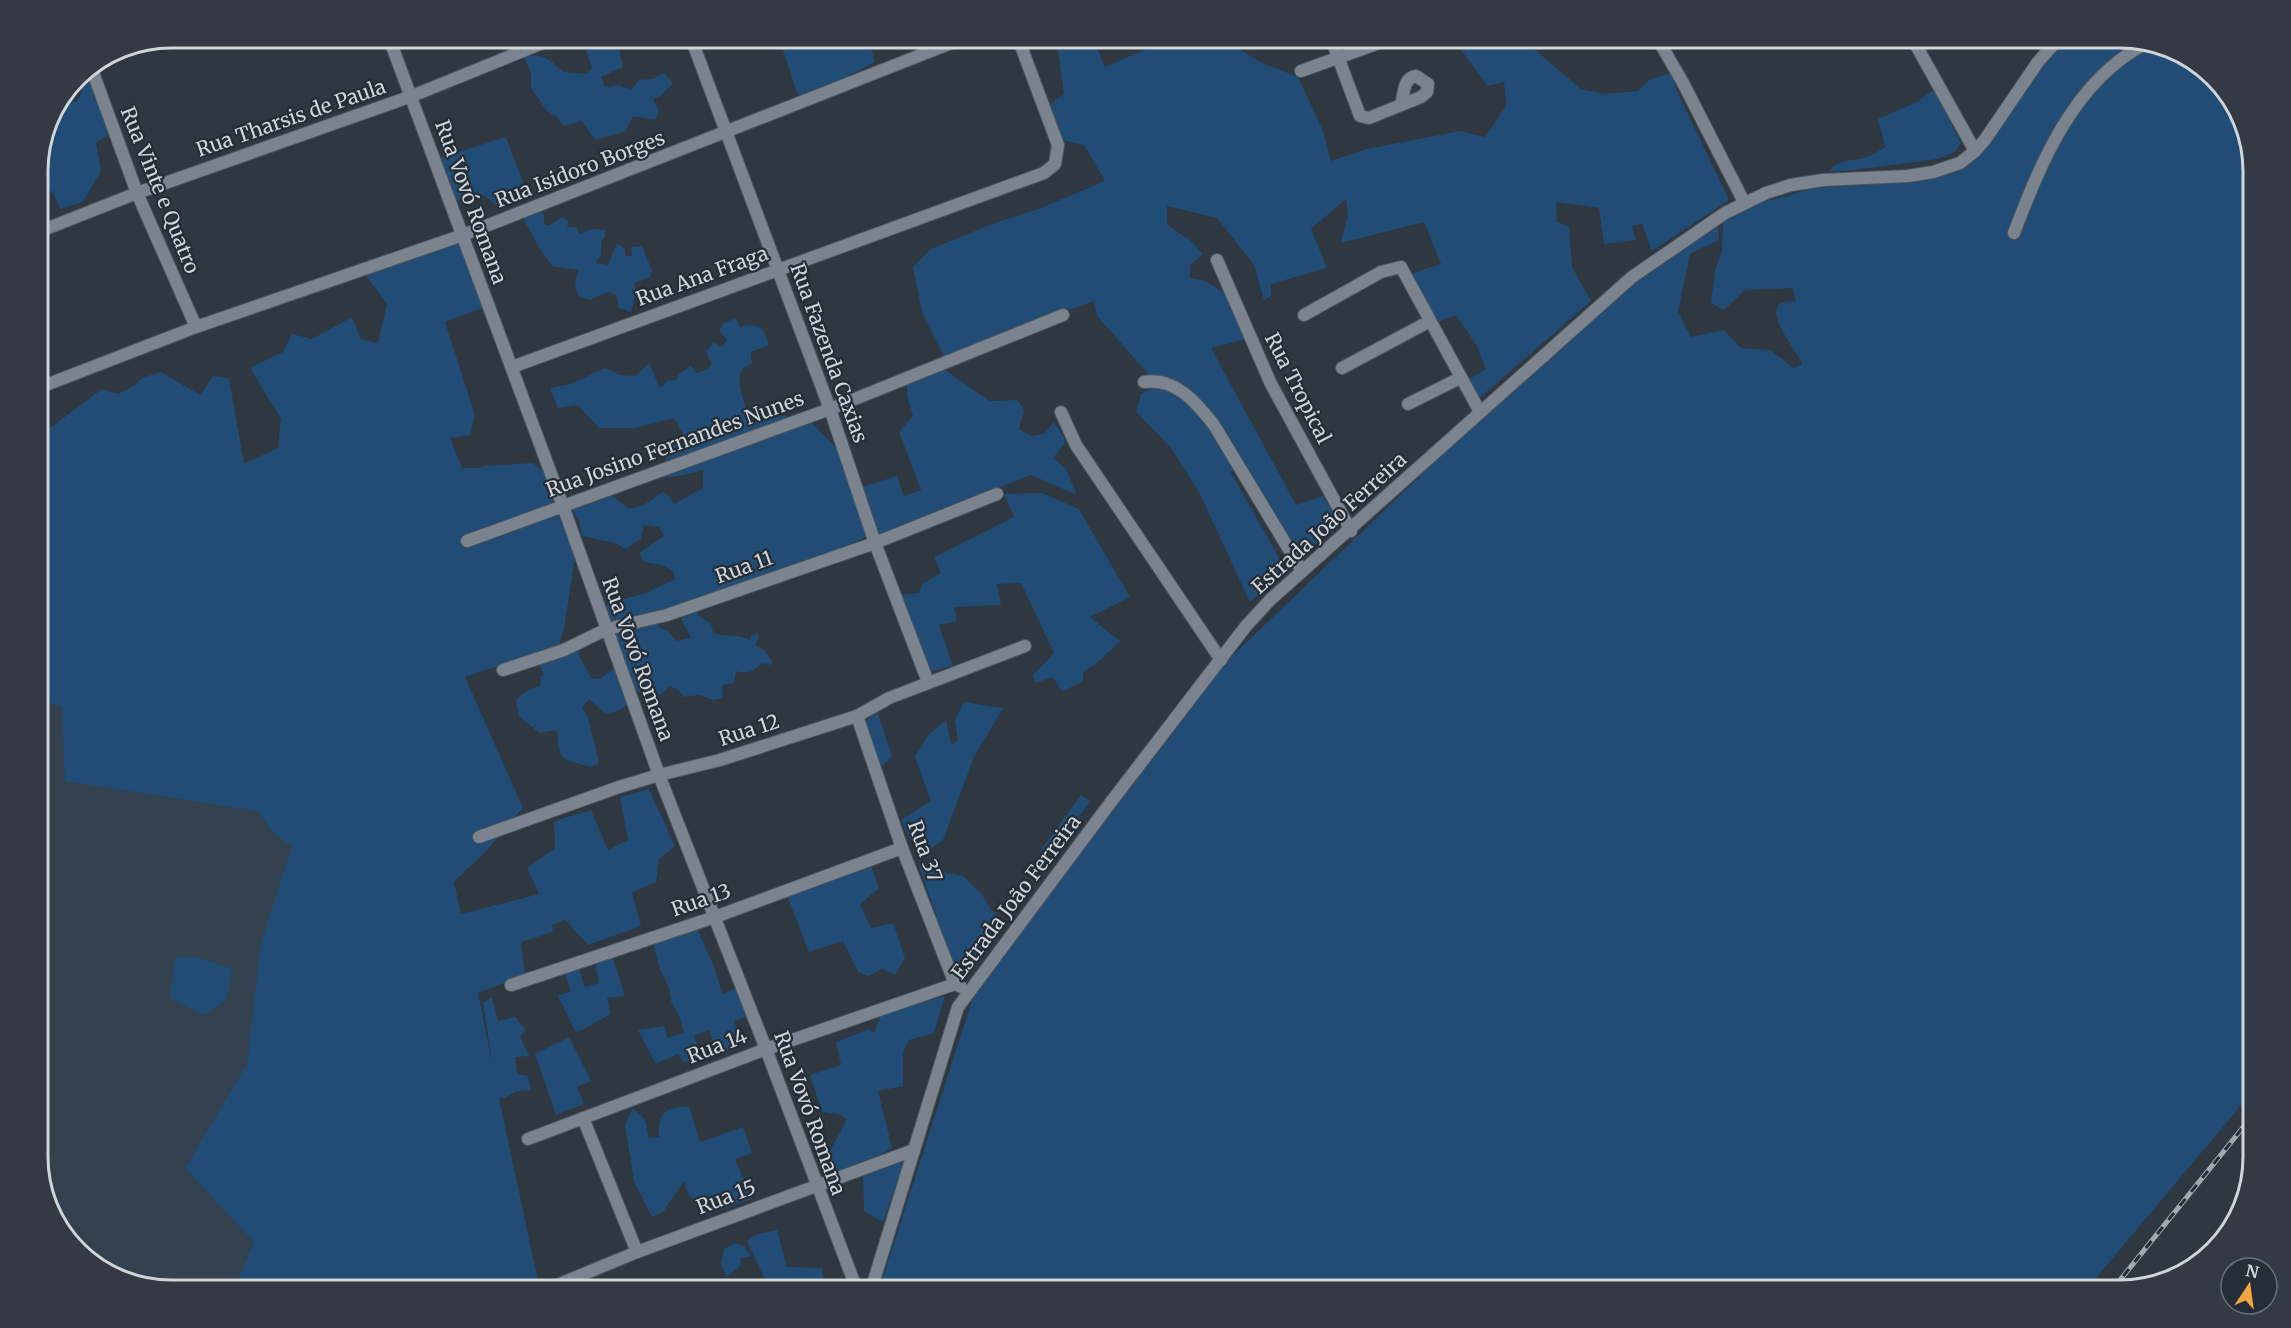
<svg xmlns="http://www.w3.org/2000/svg" width="2291" height="1328" font-family="Merriweather,serif">
  <style>
    .built { fill: #34414f }
    .green { fill: #204c75 }
    .lines { fill: none; stroke-linecap: round; stroke-linejoin: round }
    .minor-casing { stroke: #4e565d; stroke-width: 14 }
    .minor { stroke: #7b848e; stroke-width: 12 }
    .rail-casing { stroke: #a3a9af; stroke-width: 5 }
    .rail { stroke: #252d36; stroke-width: 3; stroke-dasharray: 9; stroke-linecap: butt }
    .labels { text-anchor: middle; stroke-width: 4.5; stroke-linejoin: round; paint-order: stroke }
    .street-label { font-size: 20px; fill: #d0d5da; stroke: #252d36 }
    .rim { fill: none; stroke: #d0d5da; stroke-width: 3 }
  </style>
  <rect width="100%" height="100%" fill="#2f3740"/>
  <path class="built" d="M385,538L449,1290H171L105,1273L60,1231L38,1165V642Z"/>
  <g class="green">
    <path d="M748,38H875L871,48L875,62L850,75L838,84L803,98L797,93L780,41Z"/>
    <path d="M1070,38H1093L1105,67L1171,38H1220L1262,63L1298,77L1323,131L1331,161L1367,149L1460,131L1485,137L1506,106L1504,82L1488,86L1452,38H1521L1581,89L1605,94L1638,91L1649,80L1674,72L1676,89L1729,200L1652,251L1642,224L1632,226L1636,240L1604,244L1599,208L1556,202L1557,222L1569,227L1572,267L1591,301L1476,401L1466,381L1486,369L1477,346L1456,315L1439,322L1410,274L1441,264L1424,222L1341,243L1348,215L1346,199L1311,229L1327,268L1271,284V296L1264,300L1254,265L1217,218L1167,206V225L1190,240L1203,254L1191,264L1190,278L1205,281L1226,294L1246,339L1211,348L1296,505L1323,496L1340,525L1299,558L1246,470L1230,471L1286,570L1250,602L1200,494L1171,448L1136,412L1141,394L1158,385L1097,316L1094,301L944,356L922,312L913,267L931,249L992,224L1041,208L1105,181L1084,145L1058,139L1048,106L1064,94L1057,43Z"/>
    <path d="M2068,38H2120L2186,55L2231,97L2253,163V1091L2086,1290H879L974,994L1228,660L1483,416L1641,278L1718,225L1719,240L1690,254L1678,312L1691,337L1724,330L1741,348L1770,350L1794,368L1802,364C1797,351 1764,313 1781,303C1785,301 1792,302 1796,301L1793,288L1745,290L1724,310L1711,303L1715,270L1722,251L1723,222L1745,207L1815,188L1883,184L1928,178L1958,170L1986,148L2011,107L2045,61Z"/>
    <path d="M608,42L619,48L623,67L601,77L605,87L619,85L631,90L639,80L652,79L665,73L673,84L660,96L653,99L659,111L655,120L633,116L625,132L595,140L582,121L564,126L556,116L547,111L531,88V73L524,57C547,53 548,60 564,72L587,74L592,68L586,50L592,45Z"/>
    <path d="M90,76L111,134L96,142L101,171L83,202L60,209L53,193L41,184L42,173L50,165L48,158L40,151C43,138 50,100 67,100C70,100 74,101 77,102L82,92V78Z"/>
    <path d="M1935,88L1953,121L1952,126L1961,143L1955,152L1938,159L1845,171H1829C1838,159 1854,161 1867,157C1873,155 1879,151 1885,147L1878,119L1919,101Z"/>
    <path d="M506,137L528,196L495,205C480,189 475,192 456,201L439,158Z"/>
    <path d="M537,204L544,216V224L549,226L562,217L569,221L567,227H576L580,234L591,229L605,230V237L601,241V254L596,263L608,265L617,243L625,249V256H632L631,247L642,246L652,271L650,277L634,283L636,292L631,312L619,308L616,295L608,292L590,300L578,296L575,284L578,270L552,266L538,246L523,218L526,208Z"/>
    <path d="M461,240L485,307L445,322L475,415L470,435L450,438L462,468H479L483,466L533,463L545,474L550,494L575,557L564,629L559,645L465,677L523,808L488,849L454,882L461,914L539,894L527,868L555,848L554,821L591,810L608,850L628,840L620,797L649,789L675,846L659,859L656,882L632,892L641,926L588,945L565,920L552,925L553,932L521,942L525,975L478,993L493,1067L483,1003L492,997L498,1021L515,1017L526,1030L520,1036L529,1056L515,1057L517,1074L528,1076L531,1090L517,1091L505,1098H499L540,1290H234L254,1242L185,1168L247,1064L261,942L292,846L273,833L258,811L65,781L62,707L38,699V434L46,431L102,389L118,394L135,385L142,378L161,372L200,395L213,376L229,378L244,464L278,448L281,419L250,368L283,352L292,334L312,339L352,317L361,339L378,343L387,304L365,274Z"/>
    <path d="M736,318L740,327C758,322 764,327 769,345L751,352L752,364L744,367C733,383 746,406 752,423L785,415L795,426L811,422L841,453L868,535L842,550L803,562L781,584L715,591L684,605L612,621L605,608L609,603L646,593L675,579L673,571L662,565L644,562L639,553L664,536L659,527L644,525L641,539L626,549L615,543L582,536L579,521L572,509L610,494L629,509L644,505L663,492L669,496L674,504L703,488V470L684,475L663,478L667,450L684,436L674,418L635,428H599L578,405L558,408L550,388L571,384L605,368L620,375L635,376L649,363L660,388L667,381L676,380L679,374L691,366L696,373L708,369L711,363L706,352L714,342L722,347L727,340L719,330L724,323Z"/>
    <path d="M942,368L990,401L1017,400L1024,410L1019,429L1031,436L1044,434L1054,422L1064,437L1065,443L1053,458L1066,469L1077,495L1031,475L876,536L862,487L897,476L904,496L921,490L899,432L913,416L907,395V382Z"/>
    <path d="M1042,493L1079,509L1130,597L1090,617L1120,641L1096,664L1083,672V681L1062,692L1053,677L1035,683L1033,675L1054,653L1021,583L997,584L1001,605L954,607L957,621L939,625L953,666L930,671L901,595L919,593L922,584L941,573L934,557L1014,517L1004,494Z"/>
    <path d="M696,610L700,617L711,624L713,632C722,639 735,632 750,640L751,636L757,632L759,637L755,645L764,650L773,662L770,665L762,663C755,671 746,675 736,671L734,683L723,685L722,698L714,700L699,695L683,697L678,690L670,686L662,694L646,695L634,689C627,708 626,709 606,714L589,699L582,707L588,717L599,763L591,767C561,759 559,762 557,730L540,733L519,717L516,700L527,691L541,685L540,677L544,674L540,667V661L578,649C579,659 587,668 591,678L599,679L615,668L613,633L658,621L660,628L668,631L676,641L691,638L682,620L681,614Z"/>
    <path d="M964,702L1003,708L974,757L943,840L928,851L924,837L910,840L901,820L931,801L915,757L929,734L946,720L951,745L958,740L955,720Z"/>
    <path d="M877,711L892,756L880,768L864,723Z"/>
    <path d="M1081,795L1090,802L1050,854L1040,851Z"/>
    <path d="M870,863L879,888L860,904L871,928L893,923L905,958L895,975L882,969L868,976L858,972L843,941L809,952L786,893Z"/>
    <path d="M919,866L963,876L980,892L1000,922L970,968L954,966Z"/>
    <path d="M696,926L715,969L722,994L738,987L748,1016L734,1021L742,1044L717,1053L709,1030L694,1036L702,1058L684,1062L678,1054L656,1064L638,1030L664,1026L667,1038L684,1033L680,1018L671,1001L669,988L660,969L651,938Z"/>
    <path d="M611,952L625,996L607,998L611,1014L576,1033L558,996L571,991L565,973L577,963L585,987L599,983L594,957Z"/>
    <path d="M175,957H198L232,969L227,1000L203,1015L170,998Z"/>
    <path d="M945,996L934,1033L909,1040L903,1052V1086L878,1091L892,1148C873,1159 856,1172 834,1172L826,1159L847,1119L838,1114L822,1112L810,1075L841,1065L836,1042L869,1029L874,1033L881,1015Z"/>
    <path d="M569,1037L591,1081L577,1087L584,1104L556,1115L535,1054Z"/>
    <path d="M689,1106L700,1142L743,1127L752,1153L735,1159L752,1199L705,1215L688,1193L684,1181L663,1212L652,1217L634,1181L625,1125L633,1108L645,1120L649,1138L659,1137C658,1112 664,1108 689,1106Z"/>
    <path d="M905,1160L883,1222L864,1211L863,1172Z"/>
    <path d="M777,1230L787,1267L822,1268L824,1290H770L747,1241L758,1234Z"/>
    <path d="M735,1243L744,1246L751,1256L741,1258L740,1266L727,1277L721,1264L724,1249Z"/>
  </g>
  <g class="lines">
    <g class="minor-casing">
      <g id="minor">
        <path d="M389,38L563,506L659,775L766,1049L857,1290"/>
        <path d="M691,38L830,409L875,543L928,682"/>
        <path d="M1331,38L1360,116L1369,118L1421,97L1427,92L1428,84L1416,76C1403,78 1404,94 1401,105"/>
        <path d="M1657,38L1682,81L1744,202"/>
        <path d="M1912,38L1975,151"/>
        <path d="M91,67L137,193L196,327"/>
        <path d="M1301,71L1393,38"/>
        <path d="M38,232L137,193L412,96L555,38"/>
        <path d="M2014,233C2041,162 2074,81 2145,44"/>
        <path d="M1217,260L1271,384L1351,531"/>
        <path d="M1304,315L1381,272L1401,267L1480,412"/>
        <path d="M512,367L1044,173L1055,164L1058,145L1018,38"/>
        <path d="M1342,368L1430,321"/>
        <path d="M1144,382C1175,377 1196,402 1214,425L1302,571"/>
        <path d="M38,388L196,327L463,235L964,38"/>
        <path d="M1408,404L1460,378"/>
        <path d="M1061,412L1076,445L1221,660"/>
        <path d="M467,541L830,409L1063,315"/>
        <path d="M503,670L564,650L607,629L667,615L875,543L997,494"/>
        <path d="M857,716L902,848L955,984L961,987"/>
        <path d="M479,837L619,787L659,775L720,760L857,716L889,698L1025,646"/>
        <path d="M511,985L715,917L902,848"/>
        <path d="M583,1118L637,1252"/>
        <path d="M528,1139L766,1049L955,984"/>
        <path d="M545,1290L637,1252L914,1150"/>
        <path d="M871,1290L958,1007L1111,802L1246,626L1270,600L1632,277L1725,213L1766,193L1791,185L1823,180L1908,176L1933,172L1960,163L1975,151L1984,141L2038,62L2059,38"/>
      </g>
    </g>
    <use href="#minor" class="minor"/>
    <g class="rail-casing">
      <path id="rail" d="M2112,1290L2253,1115"/>
    </g>
    <use href="#rail" class="rail"/>
  </g>
  <g class="labels">
    <g class="street-label">
      <text transform="translate(291 118) rotate(-19)" y="7">Rua Tharsis de Paula</text>
      <text transform="translate(580 169) rotate(-21)" y="7">Rua Isidoro Borges</text>
      <text transform="translate(160 190) rotate(68)" y="7">Rua Vinte e Quatro</text>
      <text transform="translate(471 202) rotate(70)" y="7">Rua Vovó Romana</text>
      <text transform="translate(702 276) rotate(-20)" y="7">Rua Ana Fraga</text>
      <text transform="translate(829 353) rotate(70)" y="7">Rua Fazenda Caxias</text>
      <text transform="translate(1298 388) rotate(63)" y="7">Rua Tropical</text>
      <text transform="translate(675 444) rotate(-20)" y="7">Rua Josino Fernandes Nunes</text>
      <text transform="translate(1329 523) rotate(-42)" y="7">Estrada João Ferreira</text>
      <text transform="translate(744 567) rotate(-20)" y="7">Rua 11</text>
      <text transform="translate(638 659) rotate(70)" y="7">Rua Vovó Romana</text>
      <text transform="translate(749 730) rotate(-18)" y="7">Rua 12</text>
      <text transform="translate(925 851) rotate(70)" y="7">Rua 37</text>
      <text transform="translate(1016 897) rotate(-53)" y="7">Estrada João Ferreira</text>
      <text transform="translate(701 900) rotate(-19)" y="7">Rua 13</text>
      <text transform="translate(717 1046) rotate(-21)" y="7">Rua 14</text>
      <text transform="translate(810 1113) rotate(70)" y="7">Rua Vovó Romana</text>
      <text transform="translate(726 1197) rotate(-21)" y="7">Rua 15</text>
    </g>
  </g>
  <path d="M0 0H2291V1328H0ZM171 48H2120A123 123 0 0 1 2243 171V1157A123 123 0 0 1 2120 1280H171A123 123 0 0 1 48 1157V171A123 123 0 0 1 171 48Z" fill="#333a43" fill-rule="evenodd"/>
  <path class="rim" d="M171 48H2120A123 123 0 0 1 2243 171V1157A123 123 0 0 1 2120 1280H171A123 123 0 0 1 48 1157V171A123 123 0 0 1 171 48Z"/>
  <g transform="translate(2249 1286) rotate(13)"><circle r="28" fill="#252d36" stroke="#697078" stroke-width="1.5"/>
  <path d="M0-4.5L10 22L0 15L-10 22Z" fill="#f2a541"/>
  <text y="-9" font-size="16" font-weight="bold" text-anchor="middle" fill="#d0d5da">N</text>
  </g>
</svg>
